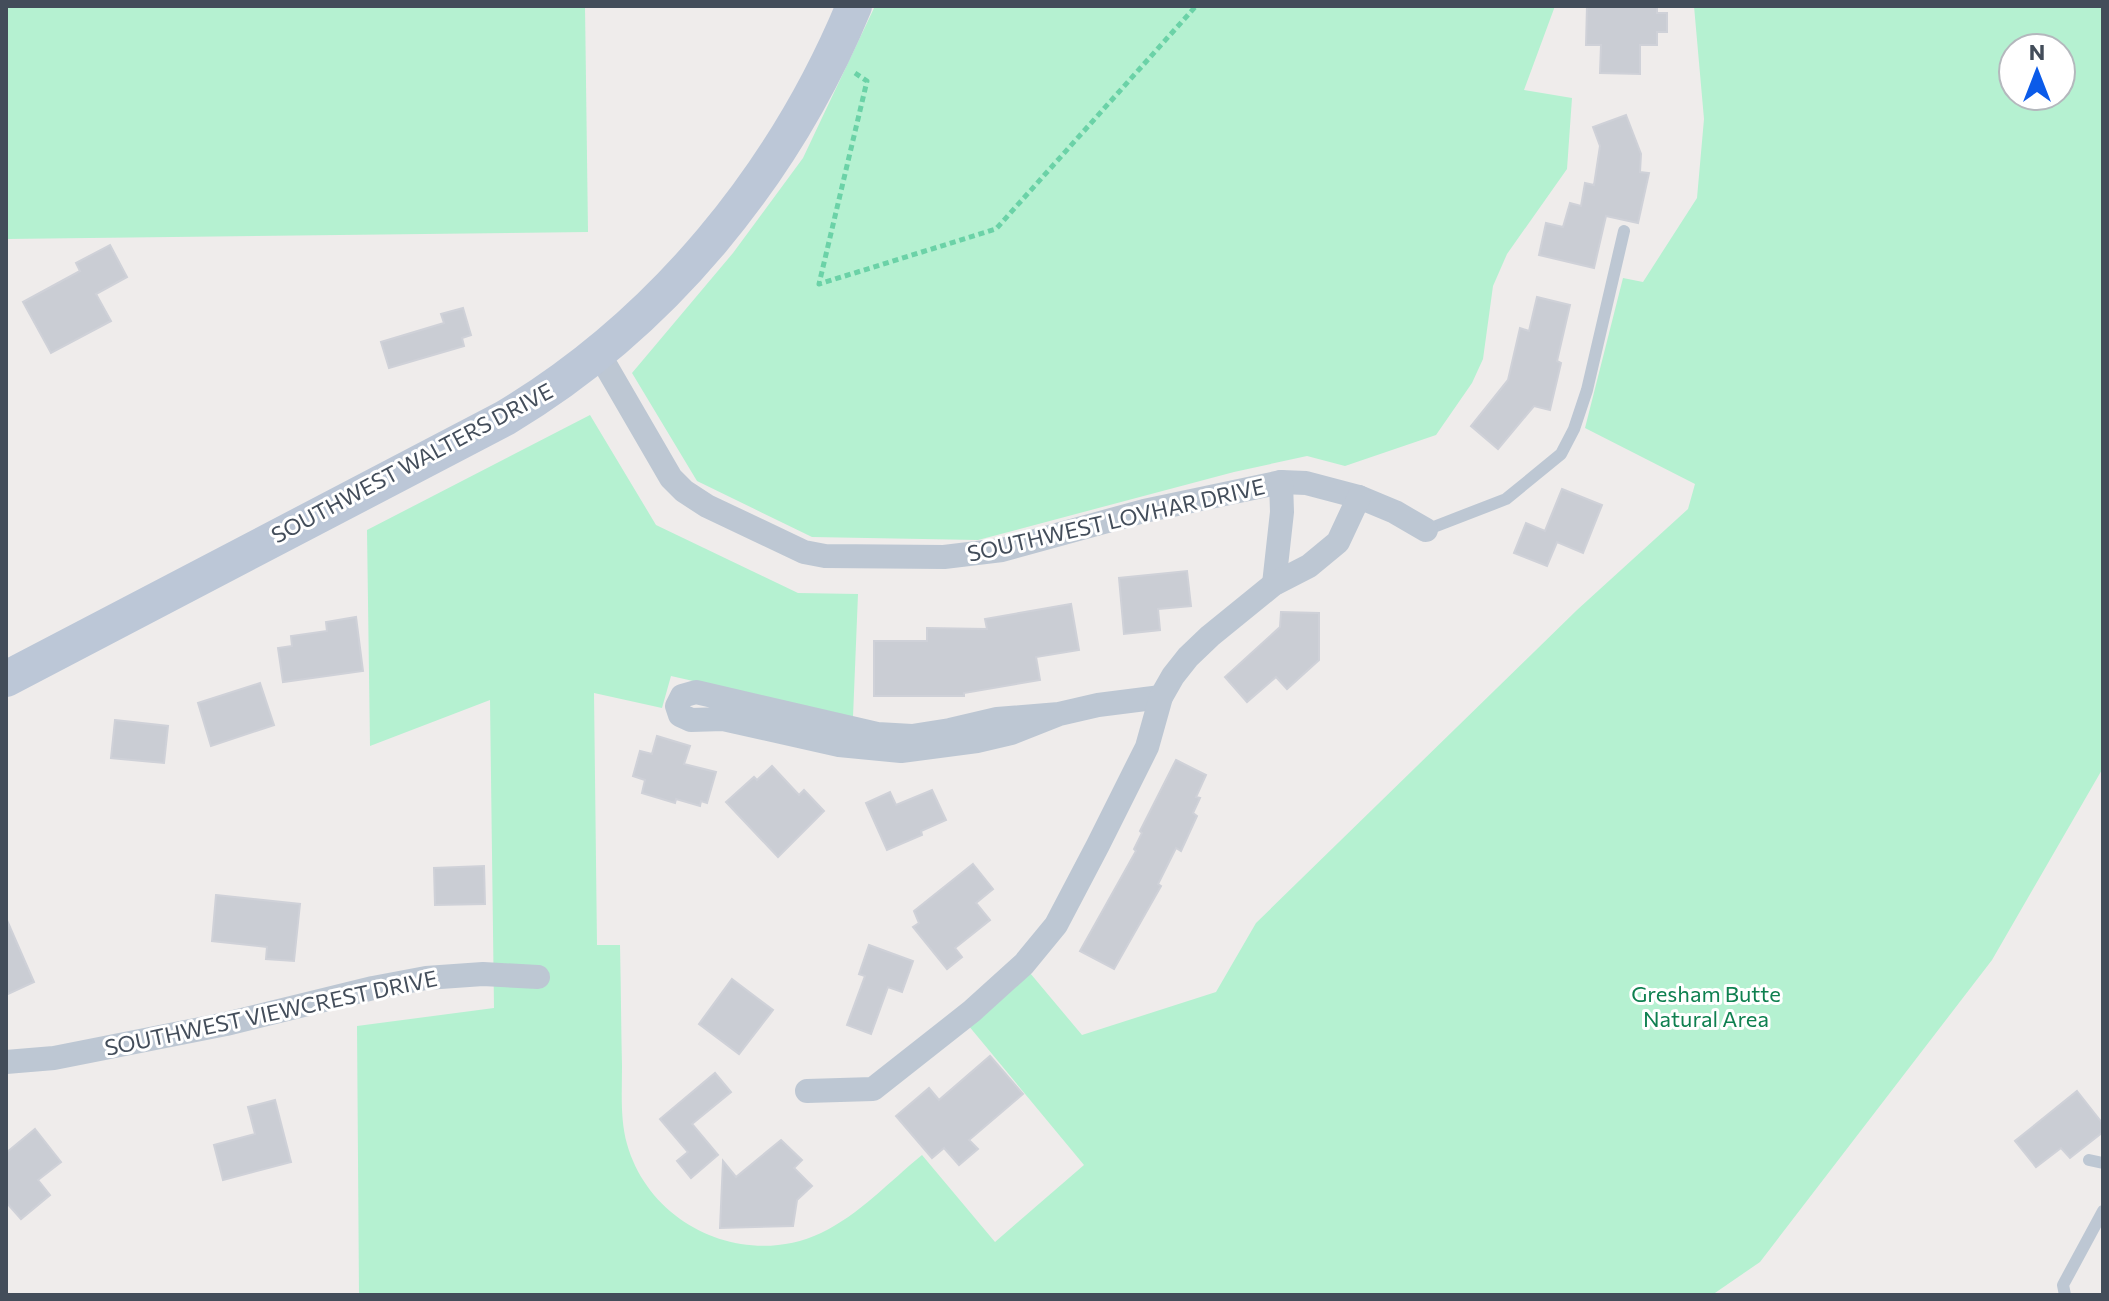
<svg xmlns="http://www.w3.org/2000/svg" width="2109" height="1301" font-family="Commissioner,sans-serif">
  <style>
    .green { fill: #b5f1d1; fill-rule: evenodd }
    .building { fill: #cacdd4; stroke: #cfd1d8; stroke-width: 2 }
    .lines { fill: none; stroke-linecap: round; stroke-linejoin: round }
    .path { stroke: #6bd2a7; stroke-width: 5; stroke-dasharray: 6 4; stroke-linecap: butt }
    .lane { stroke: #bdc7d3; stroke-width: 12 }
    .street { stroke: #bdc7d3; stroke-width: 24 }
    .secondary { stroke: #bcc7d7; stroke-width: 36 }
    .labels { text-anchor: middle; stroke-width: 6; stroke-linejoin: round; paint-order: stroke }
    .street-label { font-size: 22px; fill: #434d5a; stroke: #fff }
    .park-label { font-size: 22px; fill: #0f8050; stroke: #fff }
  </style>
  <rect width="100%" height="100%" fill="#efeceb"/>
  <g class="green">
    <path d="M6,6H585L588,232L6,239Z"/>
    <path d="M875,6H1555L1524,90L1572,98L1567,169L1507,254L1493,286L1483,359L1472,383L1436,435L1345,466L1307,456L1234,472L978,540L812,537L697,481L632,373L733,253L803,158Z"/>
    <path d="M1694,6H2103V768L1992,960L1760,1262L1712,1295H359L357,1026L494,1008L490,700L370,746L367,530L590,415L656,525L798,593L858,594L853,717L671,676L662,708L594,693L597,945H620C621,985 621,1026 622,1066C622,1092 620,1119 627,1144C650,1226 745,1269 821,1233C859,1215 890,1181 922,1155L995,1242L1084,1165L968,1025L1030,973L1082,1035L1216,992L1256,923L1577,610L1688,509L1695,484L1585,428L1623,278L1643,282L1697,198L1704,119ZM2013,48H2061V96H2013Z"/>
  </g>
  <g class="building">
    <path d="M1587,6H1657V13H1667V32H1657V45H1640V74L1600,73L1601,45H1586Z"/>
    <path d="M1626,115L1641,154L1640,172L1649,173L1638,223L1606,216L1594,268L1539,255L1546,223L1563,227L1570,203L1581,206L1585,183L1594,185L1600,146L1593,127Z"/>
    <path d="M110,245L127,277L96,294L111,321L51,353L23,302L80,271L76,263Z"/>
    <path d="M1537,297L1570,305L1557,361L1561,363L1550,410L1534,406L1498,449L1471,426L1508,380L1520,328L1529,331Z"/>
    <path d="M463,308L471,335L462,338L464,346L389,368L381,342L444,323L441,314Z"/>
    <path d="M1562,489L1602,505L1583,553L1557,542L1547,566L1514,553L1526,523L1545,531Z"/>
    <path d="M1187,571L1191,606L1158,609L1160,630L1124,634L1119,578Z"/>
    <path d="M1071,604L1079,650L1036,657L1040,680L964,693V696H874V641H927V628L987,629L985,619Z"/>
    <path d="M1281,612L1319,613V660L1287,689L1276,677L1247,702L1225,677L1280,627Z"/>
    <path d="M356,617L363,671L283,682L278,648L292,646L291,636L327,631L326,622Z"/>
    <path d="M260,683L274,725L211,746L198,703Z"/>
    <path d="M115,720L168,726L164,763L111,758Z"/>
    <path d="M657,736L690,746L684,764L716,772L707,803L701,801L700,806L676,799L675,803L642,793L645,780L633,776L640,751L652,754Z"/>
    <path d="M1176,760L1206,775L1196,797L1200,798L1193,813L1197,816L1181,851L1176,848L1158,884L1161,886L1114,969L1080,951L1136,851L1134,849L1142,833L1140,831Z"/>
    <path d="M772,766L799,795L804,790L824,811L778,857L726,802L754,777L757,780Z"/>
    <path d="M932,790L946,820L921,831L922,835L887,850L866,803L890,792L896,805Z"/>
    <path d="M973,864L993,889L976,903L990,920L955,948L962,957L947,969L913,927L919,923L914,911Z"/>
    <path d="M484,866L485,904L435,905L434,868Z"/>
    <path d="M216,895L300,904L294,961L266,959L267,947L212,941Z"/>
    <path d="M6,918L34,982L6,995Z"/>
    <path d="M869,945L913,961L902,992L888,987L871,1034L847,1025L865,976L859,974Z"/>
    <path d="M732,979L773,1010L739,1054L699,1024Z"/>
    <path d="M990,1056L1023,1094L969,1140L978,1149L959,1165L944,1148L932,1158L896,1116L929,1088L939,1100Z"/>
    <path d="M715,1073L731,1092L692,1124L718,1155L691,1178L677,1161L688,1152L660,1119Z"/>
    <path d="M2077,1091L2103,1124V1132L2070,1158L2061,1148L2036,1167L2015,1141Z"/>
    <path d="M275,1100L291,1162L223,1180L214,1145L255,1134L248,1107Z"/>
    <path d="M35,1129L61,1162L38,1180L50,1195L21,1219L6,1202V1153Z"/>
    <path d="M781,1140L802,1160L794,1168L812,1186L797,1200L793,1226L720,1228L723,1161L736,1177Z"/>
  </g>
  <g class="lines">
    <path class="path" d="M855,73L867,81L819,284L996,229L1196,6"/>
    <g class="lane">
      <path d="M1426,530L1506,499L1561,454L1574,429L1587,390L1624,231"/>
      <path d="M2089,1160L2103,1163"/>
      <path d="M2065,1295L2063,1285L2103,1211"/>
    </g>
    <g class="street">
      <path d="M599,354L671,478L684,491L707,506L804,552L825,556L944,557L1002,550L1144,511L1281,482L1306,483L1359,497L1395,512L1426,530"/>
      <path d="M1274,584L1282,512L1281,482"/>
      <path d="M1059,714L1011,733L977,741L901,751L839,745L723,719L691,720L680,715L677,706L682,696L696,692L877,734L912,736L950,730L997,719L1059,714L1098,705L1161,697"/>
      <path d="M6,1062L54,1058L226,1024L373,988L426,978L483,974L538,977"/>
      <path d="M807,1091L873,1089L972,1011L1024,964L1056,925L1098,845L1147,747L1161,697L1173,676L1188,657L1210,636L1274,584L1309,566L1338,542L1359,497"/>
    </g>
    <path class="secondary" d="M6,679L505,418C662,324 784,175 854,6"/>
  </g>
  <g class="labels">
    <g class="street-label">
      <text transform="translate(412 463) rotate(-28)" y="8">SOUTHWEST WALTERS DRIVE</text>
      <text transform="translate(1116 520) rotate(-13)" y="8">SOUTHWEST LOVHAR DRIVE</text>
      <text transform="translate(271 1013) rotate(-12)" y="8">SOUTHWEST VIEWCREST DRIVE</text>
    </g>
    <g class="park-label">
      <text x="1706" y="1002">Gresham Butte<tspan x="1706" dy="25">Natural Area</tspan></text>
    </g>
  </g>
  <rect width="2109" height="1301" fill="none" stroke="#434d5a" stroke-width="16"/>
  <g transform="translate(2037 72)"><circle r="38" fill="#ffffff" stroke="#b4b8bd" stroke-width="2"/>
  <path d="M0-6L14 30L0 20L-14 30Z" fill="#0b5be9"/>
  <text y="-12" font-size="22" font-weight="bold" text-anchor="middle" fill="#434d5a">N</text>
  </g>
</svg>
